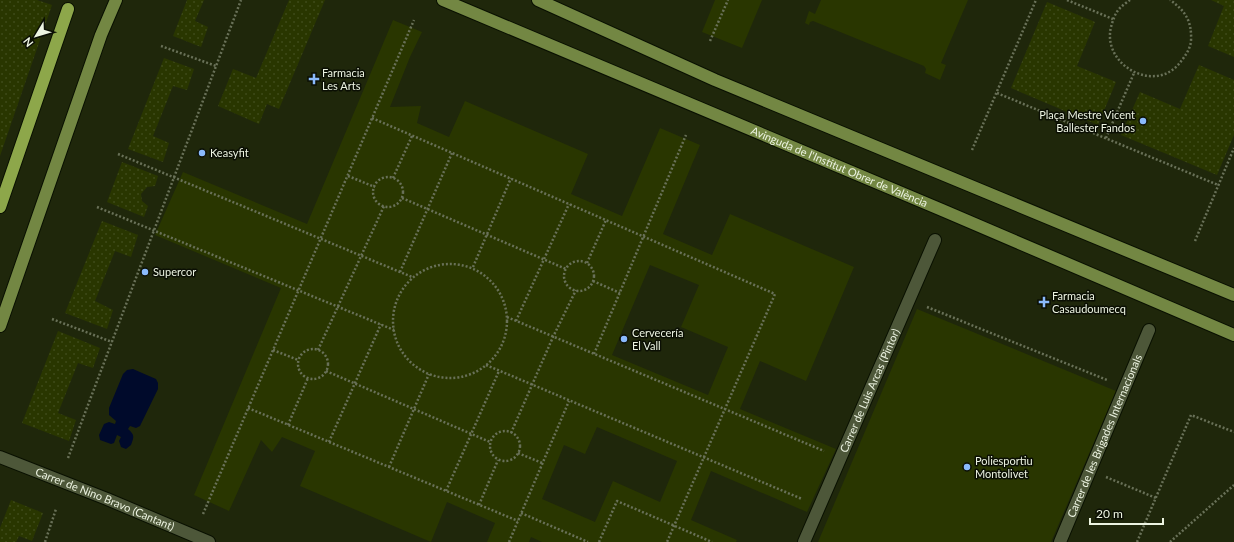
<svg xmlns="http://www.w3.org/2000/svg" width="1234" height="542" font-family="Lato,sans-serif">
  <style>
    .grass { fill: url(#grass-dots) }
    .park { fill: #293600; fill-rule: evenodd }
    .water { fill: #000a2b }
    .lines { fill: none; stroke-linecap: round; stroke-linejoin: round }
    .street-casing { stroke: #091000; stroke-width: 14 }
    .primary-casing { stroke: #091000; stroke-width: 14 }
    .highway-casing { stroke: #091000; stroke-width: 14 }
    .path { stroke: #697158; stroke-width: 2.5; stroke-dasharray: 2 2; stroke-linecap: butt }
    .street { stroke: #4d5739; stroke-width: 12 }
    .primary { stroke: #738743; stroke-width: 12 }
    .highway { stroke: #8da74a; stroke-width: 12 }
    .poi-dot { fill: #8abafc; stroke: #0b0f04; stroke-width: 1.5 }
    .labels { text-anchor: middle; stroke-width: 3; stroke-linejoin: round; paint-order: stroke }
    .poi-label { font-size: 11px; fill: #edf4e2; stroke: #0b0f04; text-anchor: start }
    .street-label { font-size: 11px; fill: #edf4e2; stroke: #0b0f04 }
  </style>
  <defs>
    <pattern id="grass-dots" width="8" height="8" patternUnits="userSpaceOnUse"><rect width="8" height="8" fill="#293600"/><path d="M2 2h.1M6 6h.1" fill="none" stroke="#3e4a19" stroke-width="1.8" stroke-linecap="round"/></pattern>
  </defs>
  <rect width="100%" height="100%" fill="#1f270b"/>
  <g class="grass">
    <path d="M0,0H37L52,5L0,156Z"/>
    <path d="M187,0H204L195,21L208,27L201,47L173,36Z"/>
    <path d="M289,0H325L279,109L267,104L259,124L218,106L233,69L256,78Z"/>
    <path d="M1211,0H1234V57L1208,46L1224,6Z"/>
    <path d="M1047,2L1095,22L1077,66L1116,82L1098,125L1011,88Z"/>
    <path d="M164,58L194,69L187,90L173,86L153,136L169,143L163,162L128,149Z"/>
    <path d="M1199,65L1234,80V135L1217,175L1121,135L1140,92L1180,109Z"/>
    <path d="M122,162L158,176L155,186L147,187L141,194L142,201L148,206L144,217L107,202Z"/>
    <path d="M102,221L138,235L131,257L115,251L95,301L113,310L107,329L65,313Z"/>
    <path d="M58,331L100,348L93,368L78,363L58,413L76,420L69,441L22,423Z"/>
    <path d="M11,500L43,513L32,541L19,536L16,542H0V528Z"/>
  </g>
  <g class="park">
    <path d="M715,0H762L742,48L702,32Z"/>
    <path d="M821,0H968L941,63L946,65L940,80L925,73L926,69L924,66L813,21L810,22L809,25L805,23L809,11L815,14Z"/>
    <path d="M393,20L422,32L410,57L390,107L421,106L417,123L449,137L465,101L588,154L571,194L622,216L660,128L700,145L663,234L712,255L730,214L854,267L806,381L760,361L740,409L836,449L807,512L711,471L691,520L737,540L736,542H542L531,537L529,542H487L495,523L447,502L431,542L300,486L315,451L282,437L272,452L261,440L229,511L194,495L281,288L155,235L183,172L307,224ZM650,265L699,285L681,327L728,347L708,395L612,355ZM597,427L677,461L660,502L613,481L595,522L542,499L564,445L585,454Z"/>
    <path d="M917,309L1116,391L1051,542H818Z"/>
  </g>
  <path class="water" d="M133,369L156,379L158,383V389L140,426L136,428L130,426L128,429C135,435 134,437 131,445L126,449L121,447L119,441L121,437L117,435L114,443L111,444L100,440L99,435L104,424L109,422L115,424L116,421L109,415V408L123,374L127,370Z"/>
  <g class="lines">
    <g class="street-casing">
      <g id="street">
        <path id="s1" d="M0,457L107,499L209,542"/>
        <path id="s2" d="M804,542L935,240"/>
        <path id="s3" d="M1060,542L1149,330"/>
      </g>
    </g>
    <g class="primary-casing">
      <g id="primary">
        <path id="s4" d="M443,0L942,210L1234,335"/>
        <path d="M538,0L715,80L1234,295"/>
        <path d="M0,326L101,35L116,0"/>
      </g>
    </g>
    <g class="highway-casing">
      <path id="highway" d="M0,207L68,9"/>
    </g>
    <g class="path">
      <path d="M1067,0L1113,19"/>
      <path d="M1130,0C1127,2 1123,5 1120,8C1115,13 1113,20 1111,27C1102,64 1152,93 1178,65C1184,58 1190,50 1191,41C1192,22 1186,11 1170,0"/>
      <path d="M710,41L728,0"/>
      <path d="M161,46L216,66"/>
      <path d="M997,93L1218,185"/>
      <path d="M372,118L775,294L667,542"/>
      <path d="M1106,138L1134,73"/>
      <path d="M972,150L1036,0"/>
      <path d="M118,154L412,277"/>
      <path d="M348,176L375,187"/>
      <circle cx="388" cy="192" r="15"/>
      <path d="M393,178L412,136"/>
      <path d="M402,198L566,269"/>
      <path d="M97,207L394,330"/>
      <path d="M1195,241L1234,148"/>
      <circle cx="579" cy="276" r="15"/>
      <path d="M587,263L606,220"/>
      <circle cx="450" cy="321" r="57"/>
      <path d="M473,267L511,178"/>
      <path d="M400,272L452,153"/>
      <path d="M593,281L620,293"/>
      <path d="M927,307L1107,380"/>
      <path d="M507,317L824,451"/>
      <path d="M52,319L112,342"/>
      <path d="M516,321L569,204"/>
      <circle cx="313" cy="364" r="15"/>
      <path d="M273,350L298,360"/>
      <path d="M318,350L384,206"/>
      <path d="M594,354L686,135"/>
      <path d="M486,365L802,499"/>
      <path d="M326,371L490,442"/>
      <path d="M248,408L518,521"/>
      <path d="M288,425L308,378"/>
      <circle cx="505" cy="446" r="15"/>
      <path d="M511,433L553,337L576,290"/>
      <path d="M329,442L381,324"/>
      <path d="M518,453L542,463"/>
      <path d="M68,458L241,0"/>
      <path d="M389,467L429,374"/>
      <path d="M1106,477L1156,498"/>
      <path d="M446,491L499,371"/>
      <path d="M479,505L498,460"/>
      <path d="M521,513L588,542"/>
      <path d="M203,514L414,20"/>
      <path d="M45,542L56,509"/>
      <path d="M509,542L569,401"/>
      <path d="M599,542L617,501L712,542"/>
      <path d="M1137,542L1191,415L1234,432"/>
      <path d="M1170,542L1234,485"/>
    </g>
    <use href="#street" class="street"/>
    <use href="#primary" class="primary"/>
    <use href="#highway" class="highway"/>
  </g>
  <g class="poi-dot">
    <path d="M312 73h4v4h4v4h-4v4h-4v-4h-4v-4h4z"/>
    <circle cx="1143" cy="121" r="4"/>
    <circle cx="202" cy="153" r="4"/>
    <circle cx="145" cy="272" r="4"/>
    <path d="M1042 296h4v4h4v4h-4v4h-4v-4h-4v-4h4z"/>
    <circle cx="624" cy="339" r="4"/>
    <circle cx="967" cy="467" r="4"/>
  </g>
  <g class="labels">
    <g class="poi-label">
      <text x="322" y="77">Farmacia<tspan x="322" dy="13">Les Arts</tspan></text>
      <text x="1135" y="119" text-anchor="end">Plaça Mestre Vicent<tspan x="1135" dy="13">Ballester Fandos</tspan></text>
      <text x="210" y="157">Keasyfit</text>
      <text x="153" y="276">Supercor</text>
      <text x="1052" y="300">Farmacia<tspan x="1052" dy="13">Casaudoumecq</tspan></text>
      <text x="632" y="337">Cervecería<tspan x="632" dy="13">El Vall</tspan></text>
      <text x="975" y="465">Poliesportiu<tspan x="975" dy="13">Montolivet</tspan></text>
    </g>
    <g class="street-label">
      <text dy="4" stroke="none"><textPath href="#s4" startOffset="430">Avinguda de l'Institut Obrer de València</textPath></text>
      <text dy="4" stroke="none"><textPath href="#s2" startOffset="165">Carrer de Luis Arcas (Pintor)</textPath></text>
      <text dy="4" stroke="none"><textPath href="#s3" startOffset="115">Carrer de les Brigades Internacionals</textPath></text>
      <text dy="4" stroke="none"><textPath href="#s1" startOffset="113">Carrer de Nino Bravo (Cantant)</textPath></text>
    </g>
  </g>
  <g transform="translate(36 36) rotate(232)" stroke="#0b0f04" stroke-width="3" paint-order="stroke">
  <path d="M0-3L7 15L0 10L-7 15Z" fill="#edf4e2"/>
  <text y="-6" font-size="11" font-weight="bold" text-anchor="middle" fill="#edf4e2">N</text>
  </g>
  <path d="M1090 518v6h73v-6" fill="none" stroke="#edf4e2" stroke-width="2"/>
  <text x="1096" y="518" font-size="12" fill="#edf4e2" stroke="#0b0f04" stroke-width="3" paint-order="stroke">20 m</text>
</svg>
